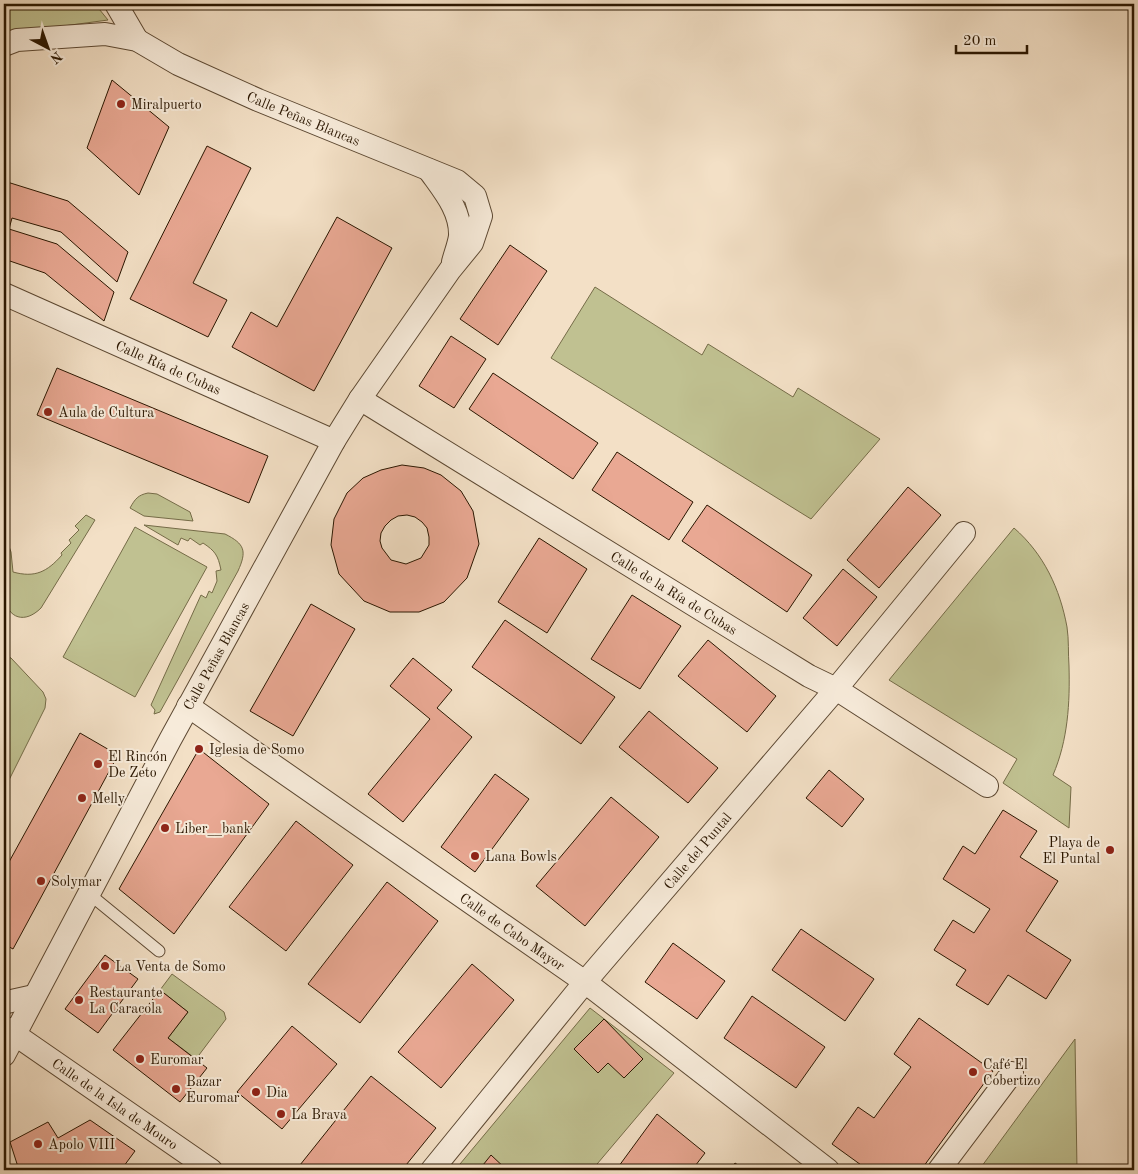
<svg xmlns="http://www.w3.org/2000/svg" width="1138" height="1174" font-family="'Old Standard TT',serif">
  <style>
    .green { fill: #c0c191; stroke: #756c48 }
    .building { fill: #e9a893; stroke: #2a1600; fill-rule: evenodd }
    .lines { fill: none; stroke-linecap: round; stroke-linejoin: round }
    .lane-casing { stroke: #5c4832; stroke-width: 13 }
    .street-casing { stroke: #5c4832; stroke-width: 24 }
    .lane { stroke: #f7ebda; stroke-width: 11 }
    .street { stroke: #f7ebda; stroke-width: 22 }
    .poi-dot { fill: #8f2418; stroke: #f7ebda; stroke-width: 2 }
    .labels { text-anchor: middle; stroke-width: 4; stroke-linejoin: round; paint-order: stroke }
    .poi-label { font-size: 14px; fill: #2a1600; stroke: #f7ebda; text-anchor: start }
    .street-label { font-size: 14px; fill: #2a1600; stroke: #f7ebda }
  </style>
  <rect width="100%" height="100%" fill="#f3e0c6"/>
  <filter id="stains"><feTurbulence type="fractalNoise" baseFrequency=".004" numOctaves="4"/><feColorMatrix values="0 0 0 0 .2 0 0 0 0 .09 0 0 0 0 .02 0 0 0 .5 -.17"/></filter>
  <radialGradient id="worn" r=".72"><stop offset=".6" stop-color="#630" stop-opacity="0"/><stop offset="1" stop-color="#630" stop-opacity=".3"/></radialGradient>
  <g class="green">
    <path d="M4,4H95L108,20L4,34Z"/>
    <path d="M595,287L702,355L708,344L793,397L798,388L880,439L811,519L551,358Z"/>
    <path d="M148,493L157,494L190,512L193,521L144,516L130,508C135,499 138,495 148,493Z"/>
    <path d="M86,515L95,520L41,608C25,624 8,619 4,597V533L11,552L13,572C35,578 47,572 62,555L61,553L71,543L69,540L79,530L75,526Z"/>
    <path d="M144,525L225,534C245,544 247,551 238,571L160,712L154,714L155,710L151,705L201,595L206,598L209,591L212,593L217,581L216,571L221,570C218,555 215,551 203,543L200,545L190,538L188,541L181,538L178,545Z"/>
    <path d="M135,527L207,567L135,697L63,657Z"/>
    <path d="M1014,528C1044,554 1060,589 1067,627C1069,640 1068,653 1069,666C1070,703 1068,740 1053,775L1071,787L1069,828L1003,783L1017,759L889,680Z"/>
    <path d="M4,655L11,658L43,692L46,699L45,708L4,790Z"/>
    <path d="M172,974L224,1012L226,1019L196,1059L168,1038L188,1012L160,990Z"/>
    <path d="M590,1008L674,1073L592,1170H455Z"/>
    <path d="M1075,1039L1077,1170H979Z"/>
  </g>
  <g class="building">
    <path d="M112,80L169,127L139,195L87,148Z"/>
    <path d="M207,146L251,168L193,283L227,300L208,337L130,299Z"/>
    <path d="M4,181L68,201L128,252L117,282L61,232L12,218L9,229L57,244L114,292L104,321L45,273L4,259Z"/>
    <path d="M337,217L392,248L314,391L232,347L251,312L277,327Z"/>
    <path d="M510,245L547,271L498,345L460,319Z"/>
    <path d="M451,336L486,359L454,408L419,386Z"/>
    <path d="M57,368L268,456L249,503L37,415Z"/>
    <path d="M493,373L598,443L573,479L469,409Z"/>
    <path d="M617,452L693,502L669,540L592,490Z"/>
    <path d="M402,465L424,468L441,475L461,491L473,511L479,544L467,578L444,602L419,612H390L364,601L339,574L331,545L334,519L347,493L363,478L381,470ZM407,515L415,517L422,522L427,528L429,537V545L421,558L406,564L391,560L382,548L380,541L381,533L385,526L391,520L398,516Z"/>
    <path d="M908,487L941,515L879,588L847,560Z"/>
    <path d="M707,505L812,575L787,612L682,541Z"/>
    <path d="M539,538L587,569L547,633L498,602Z"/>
    <path d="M843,569L877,597L837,646L803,618Z"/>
    <path d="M632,595L681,626L640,689L591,659Z"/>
    <path d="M311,604L355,629L293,736L250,711Z"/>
    <path d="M505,620L615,697L581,744L472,667Z"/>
    <path d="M708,640L776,696L747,732L678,676Z"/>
    <path d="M413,658L452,690L437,708L472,737L403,822L368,794L430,719L390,686Z"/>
    <path d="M649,711L718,768L688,803L619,747Z"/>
    <path d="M80,733L118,755L13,949L4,944V871Z"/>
    <path d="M199,749L269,804L174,934L119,889Z"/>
    <path d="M829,770L864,799L842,827L806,798Z"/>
    <path d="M495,774L529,799L475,872L441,847Z"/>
    <path d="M611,797L659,837L585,926L536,886Z"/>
    <path d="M1003,810L1037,831L1020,857L1058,881L1026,931L1071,960L1046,999L1008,975L988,1005L956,985L966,970L934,950L953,920L974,933L990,909L943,879L963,846L975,854Z"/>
    <path d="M296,821L353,865L286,951L229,907Z"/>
    <path d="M387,882L438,921L360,1023L308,984Z"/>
    <path d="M801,929L874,979L845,1021L772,970Z"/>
    <path d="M673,943L725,981L697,1019L645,982Z"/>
    <path d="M105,955L138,979L98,1033L65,1009Z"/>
    <path d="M472,964L514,1000L441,1088L398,1052Z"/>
    <path d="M160,990L188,1012L168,1038L207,1068L180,1102L113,1050Z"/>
    <path d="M752,996L825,1047L796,1088L724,1038Z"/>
    <path d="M919,1018L993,1071L921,1170H868L832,1144L858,1107L874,1118L911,1067L894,1054Z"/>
    <path d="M604,1019L643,1059L624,1078L608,1063L598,1073L574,1049Z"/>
    <path d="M292,1026L337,1064L282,1129L237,1092Z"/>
    <path d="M371,1076L436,1128L402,1170H296Z"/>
    <path d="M657,1114L705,1153L692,1170H616Z"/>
    <path d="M90,1120L135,1151L121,1170H19L10,1142L48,1122L58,1138Z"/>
    <path d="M491,1155L507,1170H479Z"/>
    <path d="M735,1163L745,1170H730Z"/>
  </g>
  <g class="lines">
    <g class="lane-casing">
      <path id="lane" d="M88,893L159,951"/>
    </g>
    <g class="street-casing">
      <g id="street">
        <path d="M116,4L137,40"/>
        <path id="s1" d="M4,45L17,40L105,34L137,40L178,64L258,100L457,181L475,196L481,216L472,243L450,270L360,399L334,441L170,740L4,1055"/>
        <path d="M429,170C443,190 461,210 460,236C459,244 455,254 453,262"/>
        <path id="s2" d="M4,294L334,441"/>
        <path id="s3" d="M360,399L809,676L836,689L987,786"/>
        <path id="s4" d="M188,706L585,982L828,1170"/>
        <path d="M4,1001L7,1002L34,996"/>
        <path id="s5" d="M4,1027L211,1170"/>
        <path id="s6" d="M432,1170L585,982L836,689L964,533"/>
        <path d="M939,1170L1012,1073"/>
      </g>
    </g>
    <use href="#lane" class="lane"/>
    <use href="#street" class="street"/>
  </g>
  <g class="poi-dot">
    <circle cx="121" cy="104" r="5"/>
    <circle cx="48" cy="412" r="5"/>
    <circle cx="199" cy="749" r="5"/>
    <circle cx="98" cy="764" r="5"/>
    <circle cx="82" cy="798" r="5"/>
    <circle cx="165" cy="828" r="5"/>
    <circle cx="1110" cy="850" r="5"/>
    <circle cx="475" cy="856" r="5"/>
    <circle cx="41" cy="881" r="5"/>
    <circle cx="105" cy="966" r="5"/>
    <circle cx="79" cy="1000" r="5"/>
    <circle cx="140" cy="1059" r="5"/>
    <circle cx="973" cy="1072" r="5"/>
    <circle cx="176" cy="1089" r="5"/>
    <circle cx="256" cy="1092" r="5"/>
    <circle cx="281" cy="1114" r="5"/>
    <circle cx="38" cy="1144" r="5"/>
  </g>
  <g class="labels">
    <g class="poi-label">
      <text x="131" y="109">Miralpuerto</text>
      <text x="58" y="417">Aula de Cultura</text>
      <text x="209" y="754">Iglesia de Somo</text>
      <text x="108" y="761">El Rincón<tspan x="108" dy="16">De Zeto</tspan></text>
      <text x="92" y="803">Melly</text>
      <text x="175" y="833">Liber__bank</text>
      <text x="1100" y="847" text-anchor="end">Playa de<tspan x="1100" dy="16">El Puntal</tspan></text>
      <text x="485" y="861">Lana Bowls</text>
      <text x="51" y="886">Solymar</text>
      <text x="115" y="971">La Venta de Somo</text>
      <text x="89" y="997">Restaurante<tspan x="89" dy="16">La Caracola</tspan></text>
      <text x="150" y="1064">Euromar</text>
      <text x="983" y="1069">Café El<tspan x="983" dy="16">Cobertizo</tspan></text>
      <text x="186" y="1086">Bazar<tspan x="186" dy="16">Euromar</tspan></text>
      <text x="266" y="1097">Dia</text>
      <text x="291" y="1119">La Brava</text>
      <text x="48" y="1149">Apolo VIII</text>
    </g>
    <g class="street-label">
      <text dy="5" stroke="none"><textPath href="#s1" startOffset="319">Calle Peñas Blancas</textPath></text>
      <text dy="5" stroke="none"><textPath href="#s2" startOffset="180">Calle Ría de Cubas</textPath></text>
      <text dy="5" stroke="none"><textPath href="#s3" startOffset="369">Calle de la Ría de Cubas</textPath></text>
      <text transform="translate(216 656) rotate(-61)" y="5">Calle Peñas Blancas</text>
      <text dy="5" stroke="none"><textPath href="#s6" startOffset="415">Calle del Puntal</textPath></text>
      <text dy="5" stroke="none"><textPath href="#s4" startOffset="395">Calle de Cabo Mayor</textPath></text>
      <text dy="5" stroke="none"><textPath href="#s5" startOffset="135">Calle de la Isla de Mouro</textPath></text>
    </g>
  </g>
  <rect width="1138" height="1174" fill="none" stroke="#f3e0c6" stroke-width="20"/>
  <rect x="5" y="5" width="1128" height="1164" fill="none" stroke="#2a1600" stroke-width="2.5"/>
  <rect x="10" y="10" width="1118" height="1154" fill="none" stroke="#2a1600"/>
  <g transform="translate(48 48) rotate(139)" stroke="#f7ebda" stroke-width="4" paint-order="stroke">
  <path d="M0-4L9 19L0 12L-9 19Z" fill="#2a1600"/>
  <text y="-8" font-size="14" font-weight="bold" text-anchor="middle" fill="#2a1600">N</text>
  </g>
  <path d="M956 45v8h71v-8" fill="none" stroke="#2a1600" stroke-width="2.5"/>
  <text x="963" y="45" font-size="15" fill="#2a1600" stroke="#f7ebda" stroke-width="4" paint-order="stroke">20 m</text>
  <rect width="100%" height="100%" filter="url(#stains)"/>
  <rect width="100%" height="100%" fill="url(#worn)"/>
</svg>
